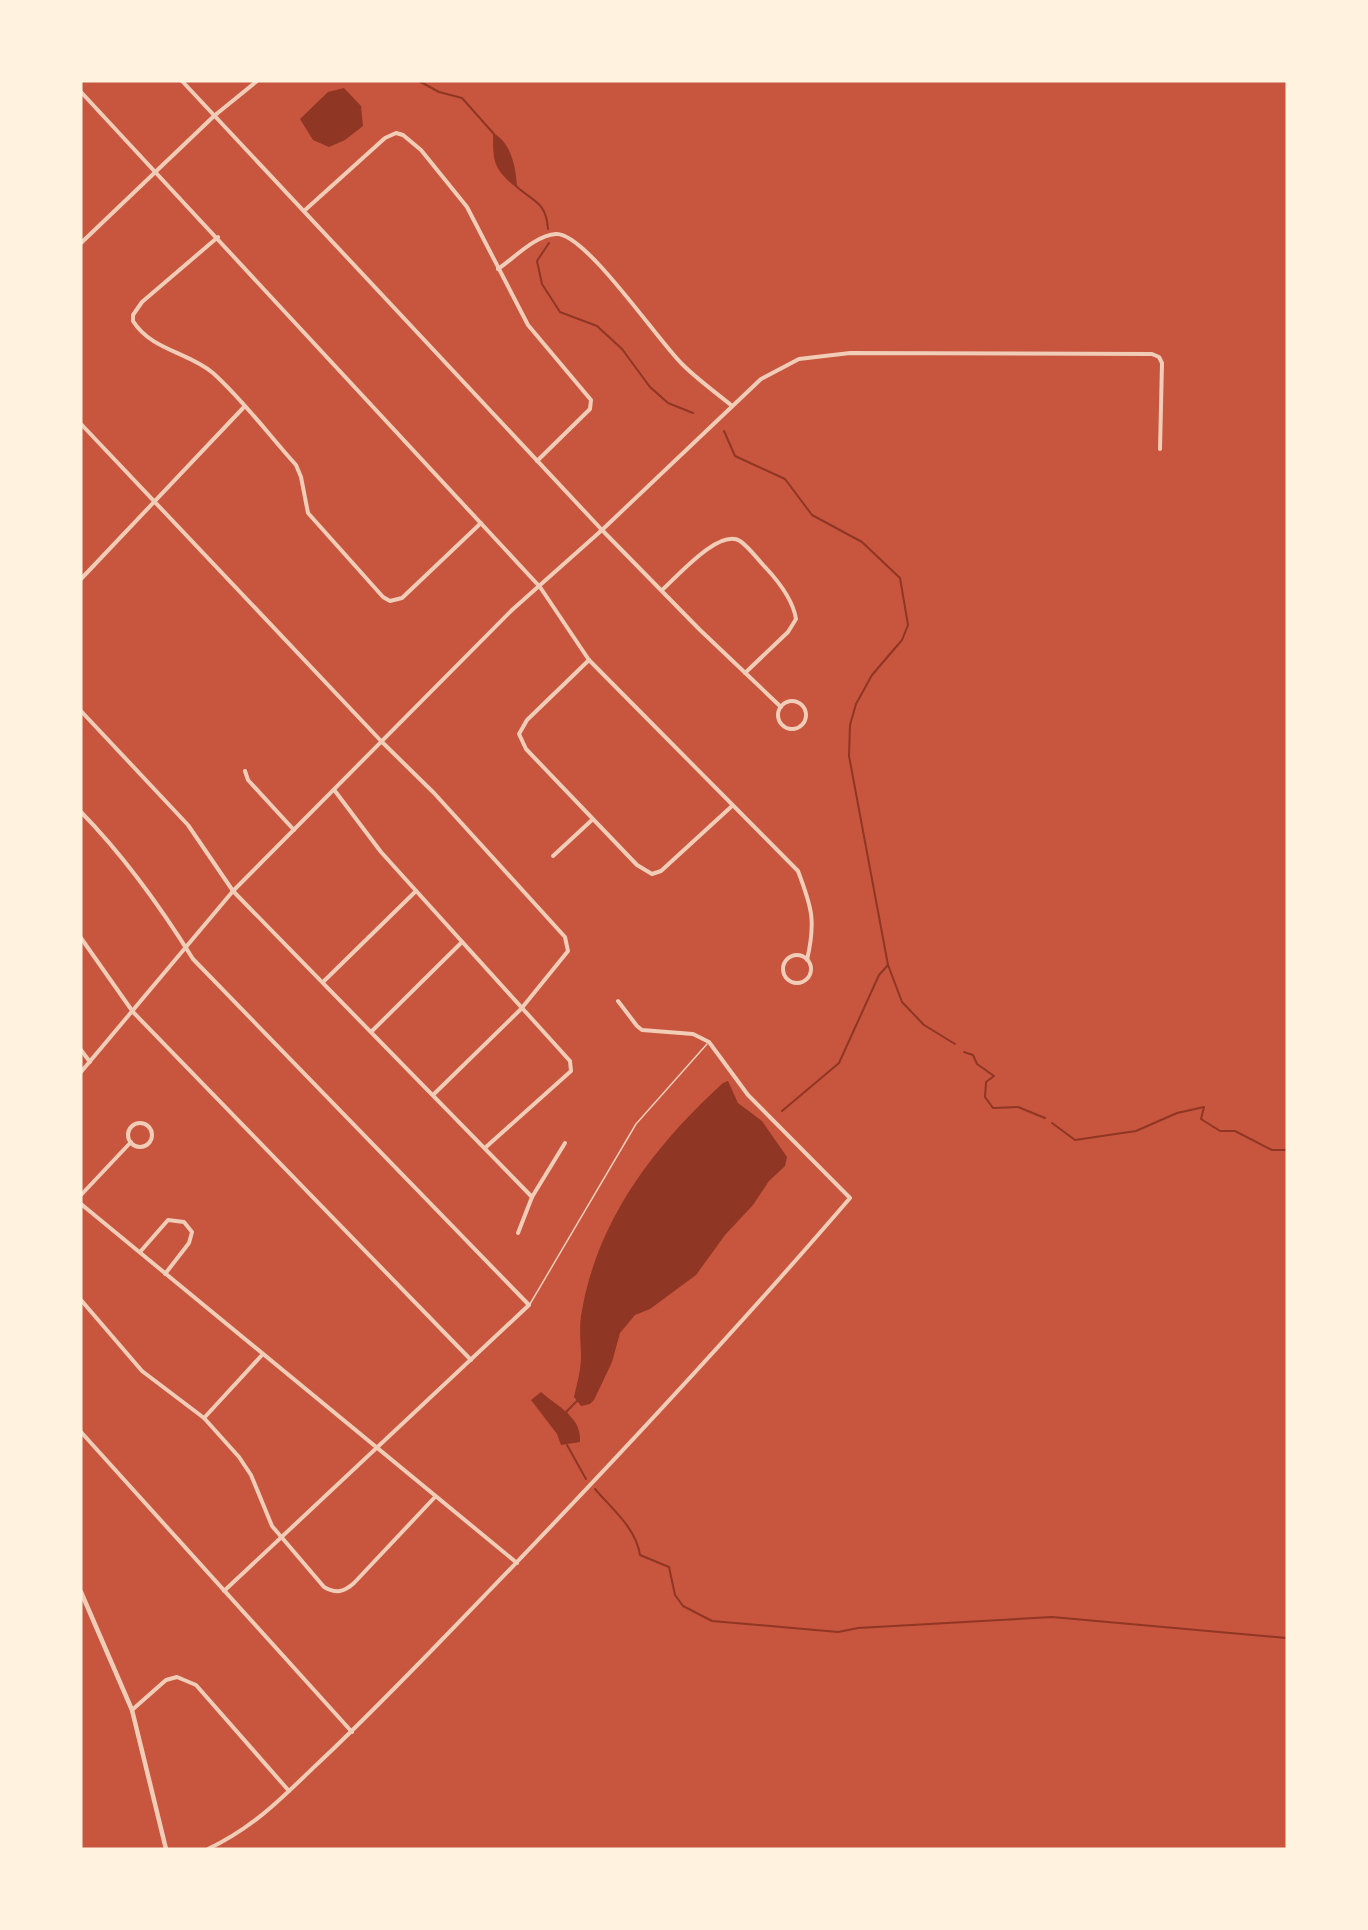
<svg xmlns="http://www.w3.org/2000/svg" width="1368" height="1930" font-family="Bitter,serif">
  <style>
    .water { fill: #8f3625 }
    .lines { fill: none; stroke-linecap: round; stroke-linejoin: round }
    .stream { stroke: #8f3625; stroke-width: 2 }
    .service { stroke: #f1ccb7; stroke-width: 1.5 }
    .minor { stroke: #f1ccb7; stroke-width: 4 }
    .tertiary { stroke: #f1ccb7; stroke-width: 4.5 }
  </style>
  <rect width="100%" height="100%" fill="#c8553d"/>
  <g class="water">
    <path d="M344,88L361,106L363,126L345,140L329,147L313,140L300,119L328,92Z"/>
    <path d="M493,133C512,143 516,169 517,188C493,169 493,162 493,133Z"/>
    <path d="M728,1081L738,1103L762,1121L787,1157L785,1166L769,1181L753,1205L725,1235L696,1275L650,1309L635,1315L620,1333L612,1362L594,1400L590,1404L581,1406L574,1397C577,1384 581,1370 581,1357C581,1344 579,1329 581,1316C596,1221 654,1146 723,1083Z"/>
    <path d="M541,1392C558,1407 582,1417 580,1442L561,1445L557,1434L531,1400Z"/>
  </g>
  <g class="lines">
    <g class="stream">
      <path d="M419,81L439,92L462,98L494,134"/>
      <path d="M516,186C533,202 546,201 548,229"/>
      <path d="M549,243L537,261L542,284L560,312L597,326L622,349L650,387L668,403L693,413"/>
      <path d="M724,431L735,456L785,479L812,515L862,542L900,578L908,625L902,640L872,675L856,704L850,725L849,756L888,965L902,1002L924,1025L955,1044"/>
      <path d="M964,1052L973,1055L977,1064L994,1076L986,1082L985,1097L993,1108L1018,1107L1045,1118"/>
      <path d="M782,1111L839,1063L879,975L888,965"/>
      <path d="M1052,1123L1075,1140L1136,1131L1177,1113L1204,1107L1201,1119L1220,1131H1235L1272,1150H1287"/>
      <path d="M567,1414L566,1412L577,1401"/>
      <path d="M567,1445L586,1479"/>
      <path d="M595,1489C612,1509 636,1528 640,1555L669,1567L675,1595L683,1606L712,1621L838,1632L858,1628L1052,1617L1287,1638"/>
    </g>
    <path class="service" d="M530,1304L636,1124L707,1044"/>
    <g class="minor">
      <path d="M182,81L602,530L699,629L781,707"/>
      <path d="M81,92L540,587L589,660L798,871C812,908 816,921 807,960"/>
      <path d="M304,211L385,138L396,133L403,135L421,150L467,207L528,325L591,400L590,409L537,461"/>
      <path d="M218,237L142,302L133,315V321C151,350 188,352 213,373C243,400 269,435 296,465L301,477L308,513L383,597L390,601L402,598L481,523"/>
      <path d="M81,243L214,116L257,81"/>
      <path d="M498,269C514,258 536,235 556,234C585,232 658,341 682,364C697,379 715,392 731,405"/>
      <path d="M81,424L382,742L434,793L565,937L568,951L521,1009L433,1095"/>
      <path d="M81,579L244,407"/>
      <path d="M662,590C677,577 719,528 740,541C749,547 758,560 766,568C779,582 793,600 796,619L788,632L745,673"/>
      <path d="M589,660L527,720L519,734L526,749L637,865L652,874L661,871L732,806"/>
      <circle cx="792" cy="715" r="14"/>
      <path d="M81,711L188,825L233,891L532,1197"/>
      <path d="M245,771L248,780L294,830"/>
      <path d="M335,791L381,852L570,1061L571,1071L486,1147"/>
      <path d="M81,812C125,857 160,906 193,959L529,1305L224,1591"/>
      <path d="M553,856L593,819"/>
      <path d="M81,938L133,1012L471,1360"/>
      <circle cx="797" cy="969" r="14"/>
      <path d="M323,982L416,891"/>
      <path d="M372,1031L462,942"/>
      <path d="M81,1050L90,1062"/>
      <path d="M81,1072L233,891L512,610L602,530L761,379L799,359L850,353L1152,354L1159,357L1162,363L1160,449"/>
      <circle cx="140" cy="1135" r="12"/>
      <path d="M81,1195L131,1142"/>
      <path d="M81,1204L517,1563"/>
      <path d="M518,1233L532,1197L565,1143"/>
      <path d="M140,1252L168,1220L184,1222L192,1232L189,1243L165,1274"/>
      <path d="M81,1300L142,1371L204,1418L239,1457L251,1475L272,1526L324,1587C336,1594 344,1592 354,1583L435,1497"/>
      <path d="M204,1418L262,1355"/>
      <path d="M81,1432L352,1732"/>
      <path d="M132,1710L166,1680L177,1677L196,1685L289,1791"/>
      <path d="M208,1849C252,1828 279,1801 313,1768C354,1730 392,1691 431,1651C574,1504 716,1354 850,1198L748,1095L709,1042L693,1034L642,1030L637,1026L618,1001"/>
    </g>
    <path class="tertiary" d="M81,1592L132,1710L166,1849"/>
  </g>
  <rect width="1368" height="1930" fill="none" stroke="#fff3e0" stroke-width="165"/>
</svg>
